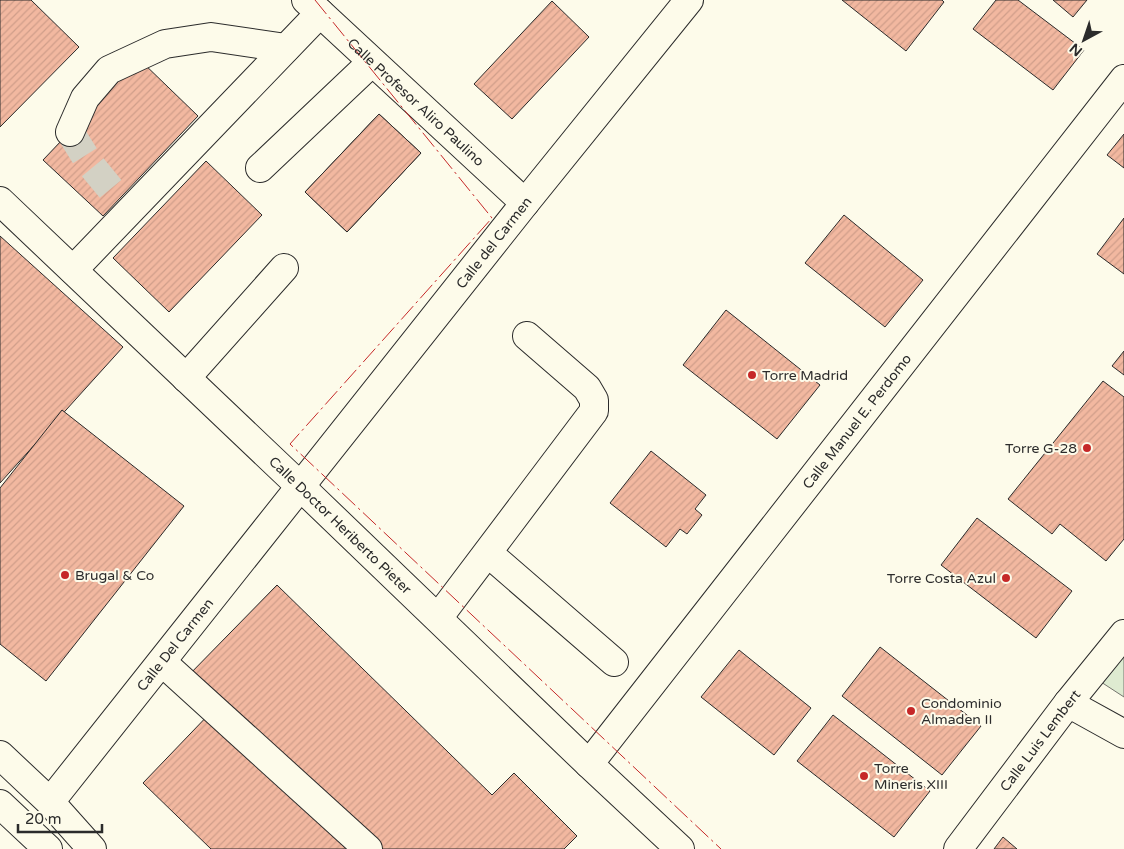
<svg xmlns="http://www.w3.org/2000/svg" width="1124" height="849" font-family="'Varela Round',sans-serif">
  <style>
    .garden { fill: #deebd1; stroke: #74746e }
    .building { fill: url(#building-hatch); stroke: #2b2b2b }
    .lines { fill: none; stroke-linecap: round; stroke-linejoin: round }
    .minor-tunnel { stroke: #d3d1c4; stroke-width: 28; stroke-dasharray: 28 14; stroke-linecap: butt }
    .minor-casing { stroke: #2b2b2b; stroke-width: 30 }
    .major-casing { stroke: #2b2b2b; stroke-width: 30 }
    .highway-casing { stroke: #2b2b2b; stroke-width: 30 }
    .minor { stroke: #fdfbea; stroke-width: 28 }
    .major { stroke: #fdfbea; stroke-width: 28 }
    .highway { stroke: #fdfbea; stroke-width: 28 }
    .power { stroke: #c62828; stroke-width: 1; stroke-dasharray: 18 4 2.5 4; stroke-linecap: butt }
    .poi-dot { fill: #c62828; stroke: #fdfbea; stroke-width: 2 }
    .labels { text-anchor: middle; stroke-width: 4; stroke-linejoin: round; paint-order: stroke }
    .street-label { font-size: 14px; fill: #2b2b2b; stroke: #fdfbea }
    .poi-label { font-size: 14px; fill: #2b2b2b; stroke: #fdfbea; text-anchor: start }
  </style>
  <defs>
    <pattern id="building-hatch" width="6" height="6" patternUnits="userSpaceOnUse" patternTransform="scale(1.25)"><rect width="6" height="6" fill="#f2b8a0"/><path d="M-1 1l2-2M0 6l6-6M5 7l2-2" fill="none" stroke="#d09e8a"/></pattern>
  </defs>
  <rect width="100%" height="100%" fill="#fdfbea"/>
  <path class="garden" d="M1124,653V697L1101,682Z"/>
  <g class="building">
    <path d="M0,0H31L79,47L0,127Z"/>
    <path d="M842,0H942L944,2L906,51Z"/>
    <path d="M996,0H1018L1084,50L1053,90L973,29Z"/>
    <path d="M1053,0H1087L1073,17Z"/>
    <path d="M552,1L589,37L512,119L474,84Z"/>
    <path d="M139,59L198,116L103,216L43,160Z"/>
    <path d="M379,114L421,153L347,232L305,192Z"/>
    <path d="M379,114L421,153L347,232L305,192Z"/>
    <path d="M1124,134V168L1107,155Z"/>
    <path d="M206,161L262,215L169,312L113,258Z"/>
    <path d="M844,215L923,280L885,327L805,263Z"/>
    <path d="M1124,218V274L1097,254Z"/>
    <path d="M0,236L123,347L0,483Z"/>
    <path d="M726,310L820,385L777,439L683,365Z"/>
    <path d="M1124,351V375L1112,366Z"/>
    <path d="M1103,381L1124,397V539L1106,561L1060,524L1052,534L1008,499Z"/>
    <path d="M62,410L184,506L46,681L0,644V488Z"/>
    <path d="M651,451L706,495L695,509L702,515L687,534L680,529L666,547L610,503Z"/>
    <path d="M977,518L1072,591L1036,638L941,565Z"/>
    <path d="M277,585L492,795L514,773L577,836L564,849H211L143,783L214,709L184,680Z"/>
    <path d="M880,647L981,726L942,775L842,696Z"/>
    <path d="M739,650L811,708L774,755L701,697Z"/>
    <path d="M833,715L930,791L894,837L797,761Z"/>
    <path d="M1003,837L1017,849H994Z"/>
  </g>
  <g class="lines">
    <path class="minor-tunnel" d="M70,132L90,164L119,199"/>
    <g class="minor-casing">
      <g id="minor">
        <path id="s1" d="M306,0L525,203"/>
        <path d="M70,132L85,98L109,70L165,44L211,37L286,48"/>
        <path d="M260,168L372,62"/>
        <path id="s2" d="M0,201L301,487L589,764L680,849"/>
        <path d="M73,270L320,13"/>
        <path d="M186,378L284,268"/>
        <path d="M488,553L614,662"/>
        <path d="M438,618L594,411V400L587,388L527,336"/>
        <path d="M162,662L368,849"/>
        <path d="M1068,703L1124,734"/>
        <path id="s3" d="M589,764L1124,79"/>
        <path id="s4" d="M50,802L525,203L689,0"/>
        <path id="s5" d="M958,849L1068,703L1124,634"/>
      </g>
    </g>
    <g class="major-casing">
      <path id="major" d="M0,755L50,802L92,849"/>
    </g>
    <g class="highway-casing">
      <path id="highway" d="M0,804L48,849"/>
    </g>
    <use href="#minor" class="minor"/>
    <use href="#major" class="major"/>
    <use href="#highway" class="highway"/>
    <path class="power" d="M315,0L492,218L290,444L721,849"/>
  </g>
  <g class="poi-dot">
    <circle cx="752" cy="375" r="5"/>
    <circle cx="1087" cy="448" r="5"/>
    <circle cx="65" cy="575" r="5"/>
    <circle cx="1006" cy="578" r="5"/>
    <circle cx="911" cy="711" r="5"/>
    <circle cx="864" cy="776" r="5"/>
  </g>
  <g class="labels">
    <g class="street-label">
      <text dy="5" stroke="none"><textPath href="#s1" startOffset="150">Calle Profesor Aliro Paulino</textPath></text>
      <text dy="5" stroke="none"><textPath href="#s4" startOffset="714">Calle del Carmen</textPath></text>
      <text dy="5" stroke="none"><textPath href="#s3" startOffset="435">Calle Manuel E. Perdomo</textPath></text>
      <text dy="5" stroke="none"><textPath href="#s2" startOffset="470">Calle Doctor Heriberto Pieter</textPath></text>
      <text dy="5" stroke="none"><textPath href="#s4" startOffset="201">Calle Del Carmen</textPath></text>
      <text dy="5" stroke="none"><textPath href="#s5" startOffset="136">Calle Luis Lembert</textPath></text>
    </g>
    <g class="poi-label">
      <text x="762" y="380">Torre Madrid</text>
      <text x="1077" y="453" text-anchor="end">Torre G-28</text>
      <text x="75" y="580">Brugal &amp; Co</text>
      <text x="996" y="583" text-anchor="end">Torre Costa Azul</text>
      <text x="921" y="708">Condominio<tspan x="921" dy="16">Almaden II</tspan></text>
      <text x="874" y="773">Torre<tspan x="874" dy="16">Mineris XIII</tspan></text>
    </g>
  </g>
  <g transform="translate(1084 40) rotate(220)" stroke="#fdfbea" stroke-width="4" paint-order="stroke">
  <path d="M0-4L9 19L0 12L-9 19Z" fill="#2b2b2b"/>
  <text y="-8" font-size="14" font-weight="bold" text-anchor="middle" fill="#2b2b2b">N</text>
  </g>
  <path d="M18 824v8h84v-8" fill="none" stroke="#2b2b2b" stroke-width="2.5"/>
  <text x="25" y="824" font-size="15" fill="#2b2b2b" stroke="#fdfbea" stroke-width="4" paint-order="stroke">20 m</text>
</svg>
